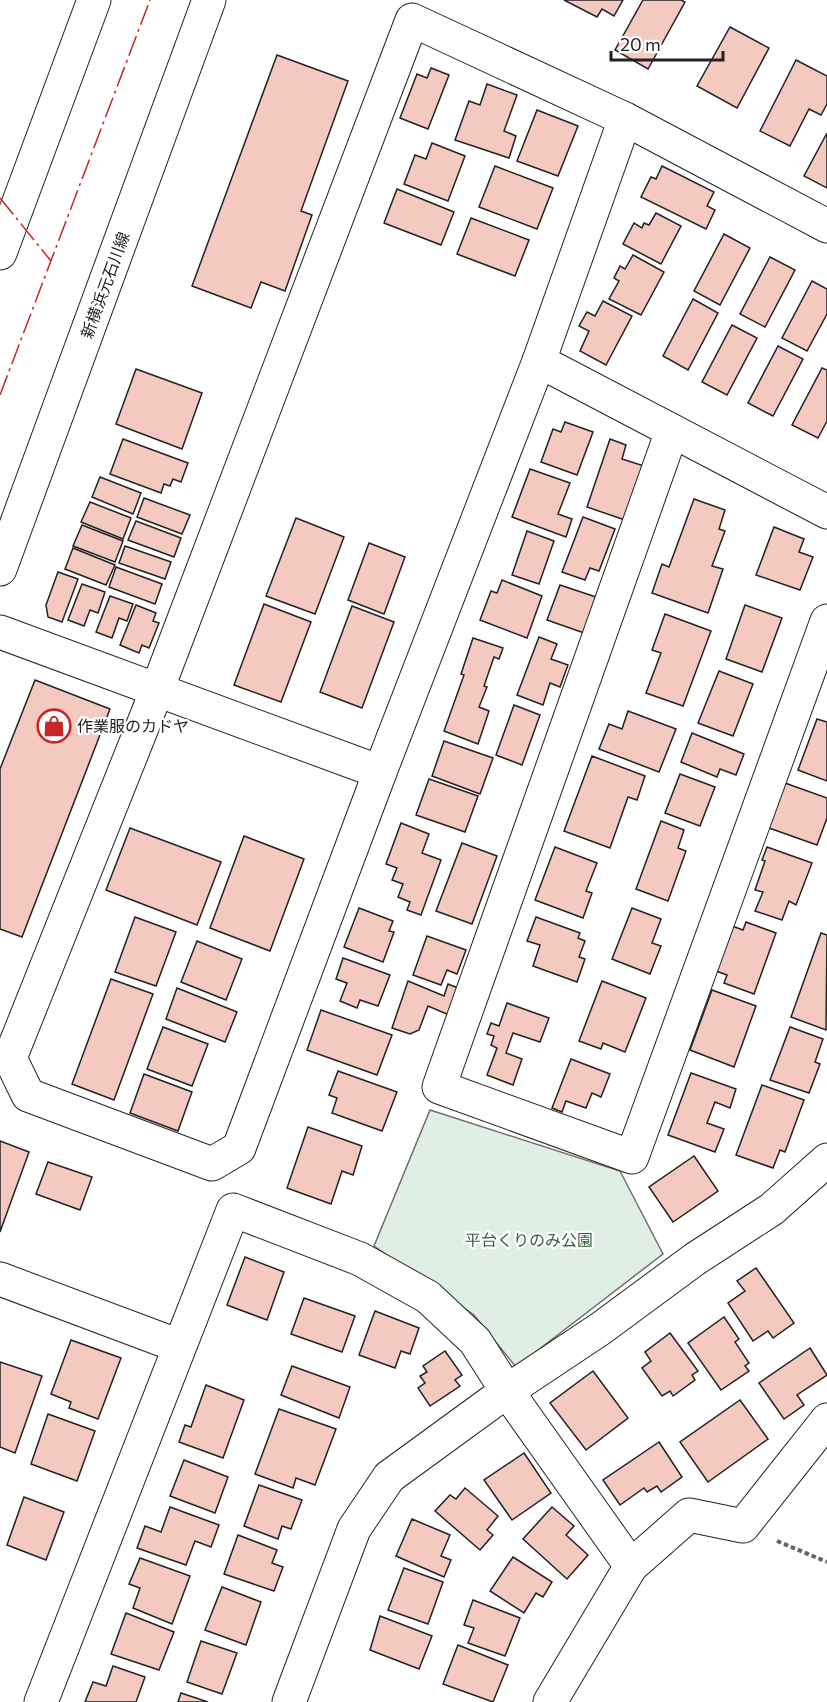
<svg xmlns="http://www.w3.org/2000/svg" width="827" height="1702" font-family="Commissioner,'Noto Sans JP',sans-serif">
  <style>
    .green { fill: #e0efe3; stroke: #6f6f6f; stroke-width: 1.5 }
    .building { fill: #f3c9c0; stroke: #222; stroke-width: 1.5 }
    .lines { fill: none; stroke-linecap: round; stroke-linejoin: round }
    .street-casing { stroke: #222; stroke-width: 35 }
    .secondary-casing { stroke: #222; stroke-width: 35 }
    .path { stroke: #646464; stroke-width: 4; stroke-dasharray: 4.5 3; stroke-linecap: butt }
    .street { stroke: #fff; stroke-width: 33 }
    .secondary { stroke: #fff; stroke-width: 33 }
    .power { stroke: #c62828; stroke-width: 1.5; stroke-dasharray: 21 4.5 3 4.5; stroke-linecap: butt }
    .labels { text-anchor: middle; stroke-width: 4.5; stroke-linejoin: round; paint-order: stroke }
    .street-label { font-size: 16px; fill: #222; stroke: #fff }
    .poi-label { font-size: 16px; fill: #222; stroke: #fff; text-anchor: start }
    .park-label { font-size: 16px; fill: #2f5e38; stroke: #fff }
  </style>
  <rect width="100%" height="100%" fill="#fff"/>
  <path class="green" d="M430,1110L620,1171L663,1254L516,1367L474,1315L374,1246Z"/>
  <g class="building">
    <path d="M564,0H623L614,16L602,9L597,17Z"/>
    <path d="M643,0H681L685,2L648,69L615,50Z"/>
    <path d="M730,27L769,48L737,108L697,86Z"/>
    <path d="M277,55L348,81L301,211L312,215L285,291L261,282L251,308L192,286Z"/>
    <path d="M796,60L827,76V104L821,115L809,109L790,146L760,131Z"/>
    <path d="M431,68L449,75L428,129L400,118L417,74L427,78Z"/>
    <path d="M487,84L517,95L504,131L516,136L509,158L455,140L469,101L480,105Z"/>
    <path d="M537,110L578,126L558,176L517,161Z"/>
    <path d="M827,133V188L804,176Z"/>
    <path d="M432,143L465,156L448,201L404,184L415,155L426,159Z"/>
    <path d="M495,166L553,188L537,229L479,207Z"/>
    <path d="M662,166L714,192L707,206L715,210L706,229L641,197L651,177L656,179Z"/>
    <path d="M397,189L454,212L441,245L384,223Z"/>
    <path d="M656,213L681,226L661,264L623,244L634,223L642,228L644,223L649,225Z"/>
    <path d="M471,218L529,240L515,276L457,254Z"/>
    <path d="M724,234L750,248L720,305L694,291Z"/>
    <path d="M633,255L664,272L641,315L609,299L619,281L614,278L620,266L625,269Z"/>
    <path d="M770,257L795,270L765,327L740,314Z"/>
    <path d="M812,281L827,289V314L807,351L782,338Z"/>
    <path d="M693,299L718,313L688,370L663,356Z"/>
    <path d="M603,301L632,316L606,365L580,351L589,331L579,326L587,312L595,316Z"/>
    <path d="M732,325L757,338L727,395L702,382Z"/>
    <path d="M778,346L803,359L773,416L748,403Z"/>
    <path d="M822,368L827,370V421L818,438L792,425Z"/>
    <path d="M136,369L202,393L182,449L116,424Z"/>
    <path d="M565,422L593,432L577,475L541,462L553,429L561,432Z"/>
    <path d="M123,439L188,463L181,482L173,479L170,486L164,484L161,493L110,474Z"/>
    <path d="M610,439L626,445L622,459L644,466L625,520L587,507Z"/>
    <path d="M530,469L570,483L558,514L572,519L566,537L512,517Z"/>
    <path d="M100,477L141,493L133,514L92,497Z"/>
    <path d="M144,498L190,515L182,534L137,517Z"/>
    <path d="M694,499L725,510L719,529L725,531L712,566L723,569L708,613L652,593L662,564L669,567Z"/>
    <path d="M90,502L131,518L123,539L81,522Z"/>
    <path d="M583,517L615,529L599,571L590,568L585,580L562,572Z"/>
    <path d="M296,518L344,537L315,614L266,596Z"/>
    <path d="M136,521L181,538L174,557L128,540Z"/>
    <path d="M82,525L123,541L115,562L73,546Z"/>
    <path d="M774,527L804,539L799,552L813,557L800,590L756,575Z"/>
    <path d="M527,531L554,541L539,584L512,575Z"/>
    <path d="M369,543L405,557L384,614L348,600Z"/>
    <path d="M125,546L171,562L165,579L119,563Z"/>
    <path d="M73,548L115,565L106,585L65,569Z"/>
    <path d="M116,567L162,584L155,604L109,587Z"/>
    <path d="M58,572L78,579L62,622L48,617L46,605Z"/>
    <path d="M502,580L542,596L527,638L480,620L491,591L497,593Z"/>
    <path d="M82,584L105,592L98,613L90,610L84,626L68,620Z"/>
    <path d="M560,585L599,598L587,634L547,620Z"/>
    <path d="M110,596L133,604L127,621L119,618L112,638L96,632Z"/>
    <path d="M264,604L311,622L281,702L234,685Z"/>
    <path d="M136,605L156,613L153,621L159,623L149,648L142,645L139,653L120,645Z"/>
    <path d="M745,605L782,618L762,672L726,659Z"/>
    <path d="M352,606L394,622L362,708L320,692Z"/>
    <path d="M665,614L711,631L683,706L646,693L661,653L652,650Z"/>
    <path d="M539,637L557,644L551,659L568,665L560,687L550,683L543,705L517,695Z"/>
    <path d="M473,638L503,648L499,659L494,657L484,686L487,687L479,707L489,711L478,744L444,731L464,675L461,674Z"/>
    <path d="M719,671L753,684L733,736L698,723Z"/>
    <path d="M35,680L110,709L22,937L0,929V769Z"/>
    <path d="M514,705L540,715L522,765L496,755Z"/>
    <path d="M628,711L676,729L659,772L599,749L609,724L622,729Z"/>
    <path d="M817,719L827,722V781L798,770Z"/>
    <path d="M692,733L744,754L736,775L720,769L717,777L681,762Z"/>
    <path d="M444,741L493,758L480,794L432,776Z"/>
    <path d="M592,756L645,776L637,800L628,797L610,848L564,831Z"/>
    <path d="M680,774L715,787L700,826L665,813Z"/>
    <path d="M429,779L478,796L465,832L416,815Z"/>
    <path d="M785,783L827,798V818L817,845L769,828Z"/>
    <path d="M661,821L684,830L678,848L686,851L668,901L636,889Z"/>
    <path d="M401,823L429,834L422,853L441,860L421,915L407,910L410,902L398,897L403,884L392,880L397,868L386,864Z"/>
    <path d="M130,828L221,862L197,925L106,890Z"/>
    <path d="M244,836L304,859L270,951L210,928Z"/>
    <path d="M462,843L497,856L472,924L436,911Z"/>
    <path d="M555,847L597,863L586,891L592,893L583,918L535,900Z"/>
    <path d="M767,847L812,863L796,905L789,901L782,920L755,911L763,892L755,890L765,861L762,860Z"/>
    <path d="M359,908L393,921L389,931L394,932L383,962L344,947Z"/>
    <path d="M632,908L661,919L652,943L661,946L650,974L612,959Z"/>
    <path d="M135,917L176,932L156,986L115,972Z"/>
    <path d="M536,917L580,933L578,938L585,941L579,957L585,959L577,982L533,966L540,945L527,941Z"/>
    <path d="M746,922L776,933L754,994L724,983L727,975L716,971L732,926L743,930Z"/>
    <path d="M821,933L827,935L826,1030L791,1017Z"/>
    <path d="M427,936L466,950L457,974L447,970L441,985L413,975Z"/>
    <path d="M197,941L242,959L226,1000L181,982Z"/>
    <path d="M343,958L390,975L378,1006L360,1000L357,1008L340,1001L347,983L336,979Z"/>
    <path d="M111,979L153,994L114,1100L72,1084Z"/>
    <path d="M408,981L444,996L448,984L458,988L449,1015L428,1006L419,1030L410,1034L392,1028Z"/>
    <path d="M602,981L646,998L625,1052L603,1043L601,1049L579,1041Z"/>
    <path d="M177,988L237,1012L225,1042L166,1019Z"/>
    <path d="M712,990L756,1006L734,1067L690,1050Z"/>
    <path d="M507,1003L549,1018L540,1042L513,1033L506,1053L522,1059L513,1085L487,1075L497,1048L491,1045L494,1036L487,1034L491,1023L499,1026Z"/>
    <path d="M321,1010L392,1035L377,1075L307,1050Z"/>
    <path d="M163,1027L208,1044L192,1086L147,1069Z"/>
    <path d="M790,1027L823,1039L815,1062L820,1064L809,1093L770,1080Z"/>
    <path d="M571,1059L610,1074L601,1097L592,1093L586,1108L566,1101L562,1112L552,1108Z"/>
    <path d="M338,1071L397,1092L382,1131L332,1113L337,1098L329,1095Z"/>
    <path d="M691,1073L736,1089L730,1108L715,1102L707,1123L724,1129L715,1152L668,1135Z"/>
    <path d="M144,1074L192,1092L178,1131L130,1113Z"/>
    <path d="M762,1085L804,1100L785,1152L780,1150L773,1168L736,1155Z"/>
    <path d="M308,1127L362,1146L353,1175L342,1171L331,1204L287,1188Z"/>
    <path d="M0,1141L29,1152L0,1232Z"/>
    <path d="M694,1156L718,1191L673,1222L649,1187Z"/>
    <path d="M48,1162L92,1177L80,1210L36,1194Z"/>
    <path d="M245,1257L284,1272L267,1320L227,1305Z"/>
    <path d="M756,1268L794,1323L773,1338L768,1331L753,1341L728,1303L745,1291L737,1281Z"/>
    <path d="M304,1298L355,1316L342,1352L291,1334Z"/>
    <path d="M375,1311L419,1328L410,1354L401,1351L395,1368L359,1355Z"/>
    <path d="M724,1317L739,1339L735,1342L749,1363L745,1366L749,1371L721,1390L688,1343Z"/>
    <path d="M670,1333L698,1371L692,1375L695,1380L673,1396L670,1391L662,1396L642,1368L651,1361L645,1352Z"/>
    <path d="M71,1340L121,1358L98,1419L69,1408L71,1402L51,1394Z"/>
    <path d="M810,1348L827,1375L797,1395L804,1405L784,1419L759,1383Z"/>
    <path d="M445,1351L462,1375L455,1380L460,1386L430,1406L418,1388L425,1383L420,1376L427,1372L423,1366Z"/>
    <path d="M0,1362L42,1376L15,1453L0,1447Z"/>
    <path d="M292,1366L350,1387L339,1418L281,1395Z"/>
    <path d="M593,1371L628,1418L586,1450L550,1403Z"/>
    <path d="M206,1385L244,1400L223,1458L179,1442L185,1425L191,1427Z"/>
    <path d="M740,1400L768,1439L708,1482L680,1442Z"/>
    <path d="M279,1409L336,1429L315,1485L296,1478L293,1488L255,1474Z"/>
    <path d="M48,1414L95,1431L77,1481L31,1464Z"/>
    <path d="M659,1442L682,1477L661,1492L657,1486L647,1492L644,1488L620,1505L603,1480Z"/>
    <path d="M524,1453L551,1493L512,1520L484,1480Z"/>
    <path d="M184,1460L228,1477L215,1513L170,1496Z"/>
    <path d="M259,1485L302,1500L291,1529L282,1526L278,1539L244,1526Z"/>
    <path d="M465,1488L498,1516L487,1530L493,1535L480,1550L435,1511L450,1495L456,1499Z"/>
    <path d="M24,1497L64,1512L46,1560L7,1545Z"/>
    <path d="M170,1507L219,1525L211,1547L195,1541L186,1565L137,1548L145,1526L161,1532Z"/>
    <path d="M552,1507L574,1526L566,1535L588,1555L567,1579L523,1539Z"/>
    <path d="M412,1519L450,1535L441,1556L451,1560L444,1577L396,1556Z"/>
    <path d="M238,1535L277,1550L272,1563L283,1567L274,1591L224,1574Z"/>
    <path d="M513,1557L552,1582L543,1597L536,1593L524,1613L490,1591Z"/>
    <path d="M140,1558L190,1576L172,1624L133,1608L140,1588L129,1584Z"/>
    <path d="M404,1568L443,1582L428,1624L388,1610Z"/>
    <path d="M222,1587L261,1602L246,1645L205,1630Z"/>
    <path d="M473,1600L520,1618L505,1656L468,1643L474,1628L464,1625Z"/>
    <path d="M126,1613L174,1632L159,1670L111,1654Z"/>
    <path d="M380,1616L432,1636L419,1669L370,1650Z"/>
    <path d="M201,1641L237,1653L222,1694L187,1682Z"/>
    <path d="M458,1645L508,1665L493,1702L443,1684Z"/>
    <path d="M113,1666L145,1677L136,1702H85L93,1682L106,1686Z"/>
    <path d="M181,1693L208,1702H178Z"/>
  </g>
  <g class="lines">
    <g class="street-casing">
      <g id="street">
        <path d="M539,361L625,119"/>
        <path d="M672,431L439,1087L632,1157L827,621"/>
        <path d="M380,772L239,1148L212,1164L28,1095L10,1058L157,690L412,20L625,119L827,226"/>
        <path d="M0,1279L179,1346"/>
        <path d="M631,1566L689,1515L743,1526L827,1420"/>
        <path d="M41,1702L233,1210L360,1259L428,1297L475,1341L507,1391L631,1566L550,1702"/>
      </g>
    </g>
    <g class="secondary-casing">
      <g id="secondary">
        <path d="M0,253L94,0"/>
        <path d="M0,569L209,0"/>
        <path d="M0,632L380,772L539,361L827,512"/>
        <path d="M289,1702L354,1529L389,1477L507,1391L600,1329L695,1259L772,1209L827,1160"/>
      </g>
    </g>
    <path class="path" d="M777,1541L827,1562"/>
    <use href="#street" class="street"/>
    <use href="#secondary" class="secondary"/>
    <g class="power">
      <path d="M0,198L51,261"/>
      <path d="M0,395L150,0"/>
    </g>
  </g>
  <defs>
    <g id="shop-ring" transform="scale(1.725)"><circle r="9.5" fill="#fff" stroke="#c62828" stroke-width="1.5"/><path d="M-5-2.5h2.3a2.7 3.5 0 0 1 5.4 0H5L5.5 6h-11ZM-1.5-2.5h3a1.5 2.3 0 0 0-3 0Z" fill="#c62828"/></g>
  </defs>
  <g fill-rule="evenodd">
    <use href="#shop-ring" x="54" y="726"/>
  </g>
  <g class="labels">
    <g class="street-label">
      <text transform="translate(105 285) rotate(-70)" y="6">新横浜元石川線</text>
    </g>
    <g class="poi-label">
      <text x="77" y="732">作業服のカドヤ</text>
    </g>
    <g class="park-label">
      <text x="529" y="1246">平台くりのみ公園</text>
    </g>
  </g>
  <path d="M611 51v9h112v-9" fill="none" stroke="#222222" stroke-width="3"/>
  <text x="620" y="51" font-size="18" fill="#222222" stroke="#ffffff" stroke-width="4.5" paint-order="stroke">20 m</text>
</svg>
